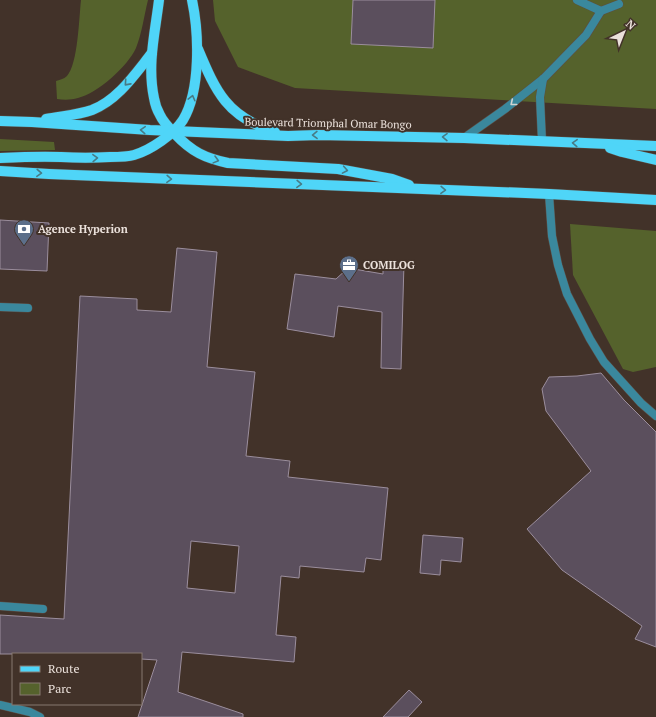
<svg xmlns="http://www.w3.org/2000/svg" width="656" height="717" font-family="'PT Serif',serif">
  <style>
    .green { fill: #55622c }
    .building { fill: #5b4f5d; stroke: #9b8e9d; fill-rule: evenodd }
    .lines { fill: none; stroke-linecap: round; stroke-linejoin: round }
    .service-casing { stroke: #5d4e45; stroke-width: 9 }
    .minor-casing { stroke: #5d4e45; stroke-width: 9 }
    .primary-casing { stroke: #5d4e45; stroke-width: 11 }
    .service { stroke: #3a889d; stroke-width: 8 }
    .minor { stroke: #3a889d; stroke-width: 8 }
    .primary { stroke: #4fd5f8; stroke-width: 10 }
    .oneway { stroke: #487b86 }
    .oneway2 { stroke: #d0d4d2 }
    .labels { text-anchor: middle; stroke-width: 4; stroke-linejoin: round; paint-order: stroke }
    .street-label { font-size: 11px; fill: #ebe1db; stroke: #423229 }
    .poi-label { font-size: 11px; font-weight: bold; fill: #ebe1db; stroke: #423229; text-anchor: start }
  </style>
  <rect width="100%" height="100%" fill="#423229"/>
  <g class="green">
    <path d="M81,0H148C144,16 142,33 136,48C127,67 98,93 78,98C71,100 64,100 57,99L56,81C59,80 64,79 67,76C78,64 79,18 81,0Z"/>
    <path d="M213,0H656V109L295,88L238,67L215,21Z"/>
    <path d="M0,139L54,142L55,150L0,151Z"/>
    <path d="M570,224L656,231V367L633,372L623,369L573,275Z"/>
  </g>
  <g class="building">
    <path d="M353,0H435L433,48L351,44Z"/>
    <path d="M0,220L49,223L47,271L0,269Z"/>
    <path d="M177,248L217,252L207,367L255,372L246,456L290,461L288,477L388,488L381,560L366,558L364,572L300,566L299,578L281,576L276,635L296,637L294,662L182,652L178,692L243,714V717H138L157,660L141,659V654H0V615L64,619L80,296L137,299V310L171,312ZM191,541L239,546L235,593L187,588Z"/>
    <path d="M383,262L404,263L401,369L381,368L382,312L338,306L334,337L287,329L295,274L336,279L348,268L383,274Z"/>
    <path d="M601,373L624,400L656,432V647L635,639L642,626L562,570L527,529L591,471L546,411L542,389L549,377L577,376Z"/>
    <path d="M423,535L463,538L461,562L441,560L440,575L420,573Z"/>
    <path d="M409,690L422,702L408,717H383Z"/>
  </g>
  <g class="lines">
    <g class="service-casing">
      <g id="service">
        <path d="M577,0L601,11"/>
        <path d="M464,138L505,109L543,79L586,35L601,11L619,4"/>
        <path d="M542,141L540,97L543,79"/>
        <path d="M549,194L552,236L558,265L567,294L590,339L604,362L641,403L656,416"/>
        <path d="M0,307L28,308"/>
        <path d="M0,606L43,609"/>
      </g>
    </g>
    <g class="minor-casing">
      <path id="minor" d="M0,705L30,712L40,717"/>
    </g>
    <g class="primary-casing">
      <g id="primary">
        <path d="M159,0C155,33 147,65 154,98C155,104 157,110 160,115C163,122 170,129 175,134C192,152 205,158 228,163L338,169L392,179L409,185"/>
        <path d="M198,49C216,92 227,117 275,132"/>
        <path d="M46,119C61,116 78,115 92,110C118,100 135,74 152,53"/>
        <path d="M0,121L32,122L150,130L288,136L318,135L464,138L656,146"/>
        <path d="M610,148L622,152L656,160"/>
        <path d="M0,158C20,157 41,156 61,157C77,158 94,158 110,157C118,157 127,157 134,155C151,150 174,134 183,120C201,90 199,33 192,0"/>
        <path d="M0,171L49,174L549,194L656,200"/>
      </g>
    </g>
    <use href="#service" class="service"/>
    <use href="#minor" class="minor"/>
    <use href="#primary" class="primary"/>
  </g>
  <defs><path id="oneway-chevron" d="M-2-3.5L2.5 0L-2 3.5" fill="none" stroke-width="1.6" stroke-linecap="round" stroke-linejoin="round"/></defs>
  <g class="oneway">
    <use href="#oneway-chevron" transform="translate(127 83) rotate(132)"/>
    <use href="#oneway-chevron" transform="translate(192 98) rotate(-76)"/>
    <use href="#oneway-chevron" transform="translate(143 130) rotate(-176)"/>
    <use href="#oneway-chevron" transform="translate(315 135) rotate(179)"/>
    <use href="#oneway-chevron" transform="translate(445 137) rotate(-179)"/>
    <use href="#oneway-chevron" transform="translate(575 143) rotate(-177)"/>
    <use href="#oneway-chevron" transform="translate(95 158) rotate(-2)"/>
    <use href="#oneway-chevron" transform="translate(216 160) rotate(15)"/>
    <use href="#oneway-chevron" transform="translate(345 170) rotate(10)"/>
    <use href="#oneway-chevron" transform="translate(39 173) rotate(3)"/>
    <use href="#oneway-chevron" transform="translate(169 179) rotate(2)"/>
    <use href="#oneway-chevron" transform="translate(299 184) rotate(2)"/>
    <use href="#oneway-chevron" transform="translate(443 190) rotate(2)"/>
  </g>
  <use class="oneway2" href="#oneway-chevron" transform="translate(513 103) rotate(141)"/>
  <defs>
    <g id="bank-pin" transform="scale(1)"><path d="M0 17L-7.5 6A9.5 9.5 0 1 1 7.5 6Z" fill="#5c6f8a" stroke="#423229"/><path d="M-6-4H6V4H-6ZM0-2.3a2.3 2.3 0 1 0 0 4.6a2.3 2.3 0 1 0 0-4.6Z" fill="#fff"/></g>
    <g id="office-pin" transform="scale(1)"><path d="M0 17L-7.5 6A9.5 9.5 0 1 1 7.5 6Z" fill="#5c6f8a" stroke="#423229"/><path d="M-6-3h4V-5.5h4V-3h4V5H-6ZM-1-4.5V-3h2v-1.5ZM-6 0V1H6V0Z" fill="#fff"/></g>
  </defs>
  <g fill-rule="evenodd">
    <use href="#bank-pin" x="24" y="229"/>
    <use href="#office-pin" x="349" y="265"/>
  </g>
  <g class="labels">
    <g class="street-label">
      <text transform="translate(328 123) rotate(1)" y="4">Boulevard Triomphal Omar Bongo</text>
    </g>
    <g class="poi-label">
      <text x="38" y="233">Agence Hyperion</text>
      <text x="363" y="269">COMILOG</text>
    </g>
  </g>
  <rect x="12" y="653" width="130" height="52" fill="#423229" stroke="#867870"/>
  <rect x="20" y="666" width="20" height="6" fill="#4fd5f8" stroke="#867870"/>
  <text x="48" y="673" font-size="12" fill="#ebe1db">Route</text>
  <rect x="20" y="683" width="20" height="12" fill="#55622c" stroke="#867870"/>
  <text x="48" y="693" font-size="12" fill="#ebe1db">Parc</text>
  <g transform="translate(624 32) rotate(43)" stroke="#423229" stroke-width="3" paint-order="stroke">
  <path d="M0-3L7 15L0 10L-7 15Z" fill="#ebe1db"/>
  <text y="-6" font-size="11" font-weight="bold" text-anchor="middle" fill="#ebe1db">N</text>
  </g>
</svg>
